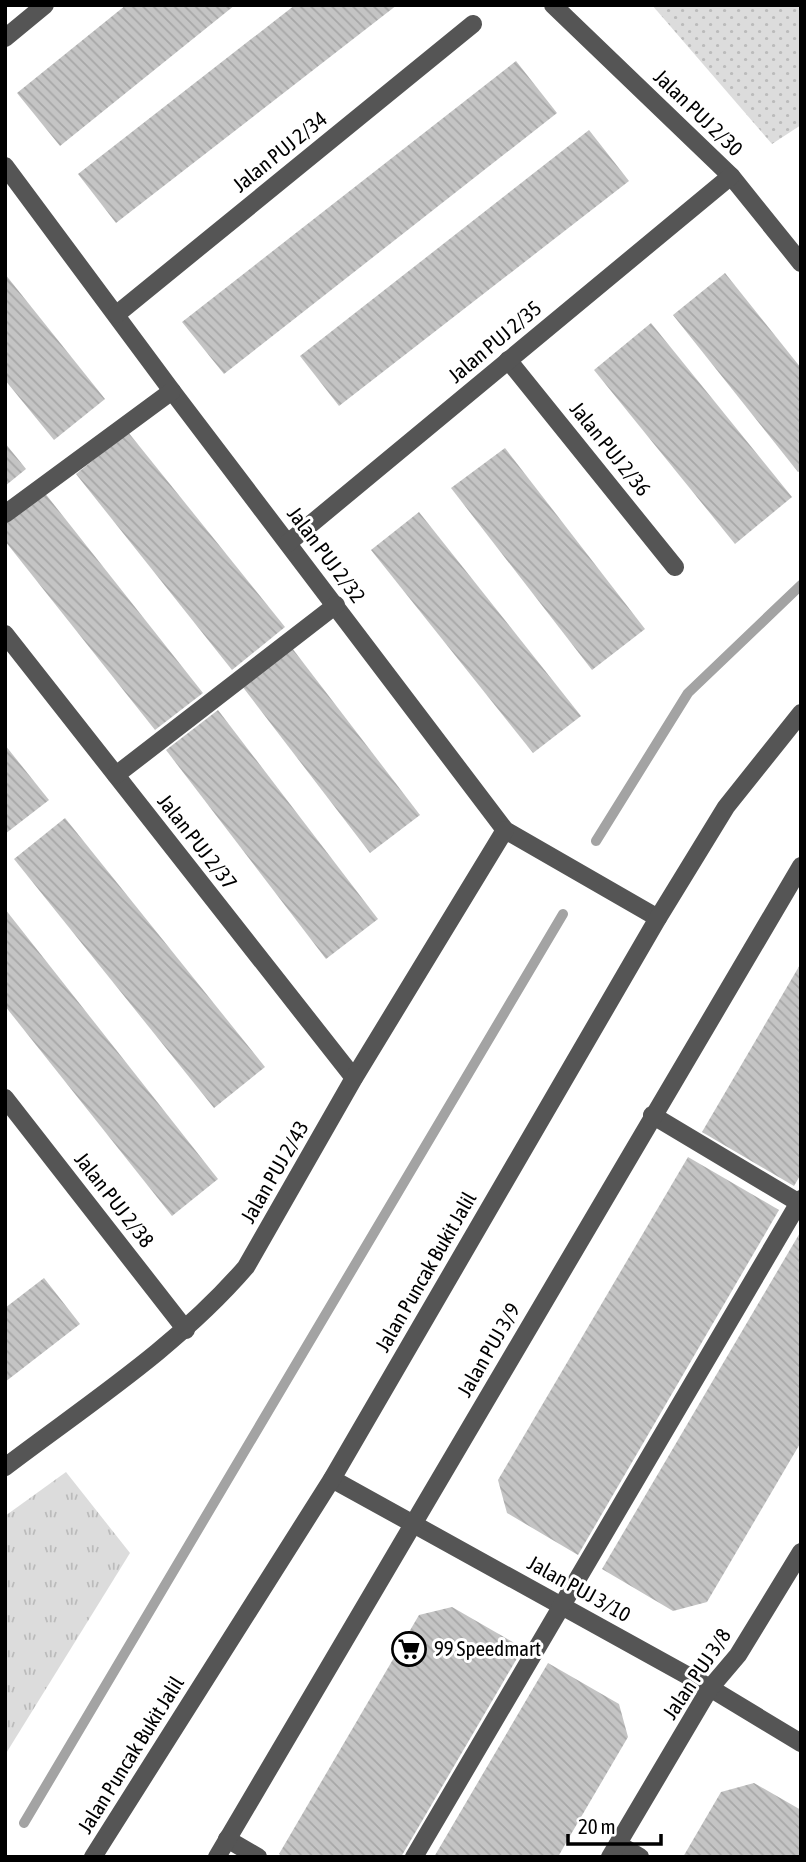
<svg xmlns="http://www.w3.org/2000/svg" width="806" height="1862" font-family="'Asap Condensed',sans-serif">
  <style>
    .grass { fill: url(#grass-tufts) }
    .park { fill: url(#park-dots) }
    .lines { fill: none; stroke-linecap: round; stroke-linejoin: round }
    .stream { stroke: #a3a3a3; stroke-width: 10 }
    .building { fill: url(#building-back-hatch) }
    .minor { stroke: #555; stroke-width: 18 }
    .labels { text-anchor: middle; stroke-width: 6; stroke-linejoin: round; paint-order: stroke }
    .street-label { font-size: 21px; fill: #000; stroke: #fff }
    .poi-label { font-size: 21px; fill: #000; stroke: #fff; text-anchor: start }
  </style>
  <defs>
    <pattern id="grass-tufts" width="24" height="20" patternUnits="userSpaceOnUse" patternTransform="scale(1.75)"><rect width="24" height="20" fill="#dcdcdc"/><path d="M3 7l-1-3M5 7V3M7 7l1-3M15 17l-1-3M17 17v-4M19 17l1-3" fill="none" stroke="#bbb"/></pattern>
    <pattern id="park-dots" width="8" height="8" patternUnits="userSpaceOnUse" patternTransform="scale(1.75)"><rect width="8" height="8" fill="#dcdcdc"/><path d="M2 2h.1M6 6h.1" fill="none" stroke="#bbb" stroke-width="1.8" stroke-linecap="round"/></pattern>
    <pattern id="building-back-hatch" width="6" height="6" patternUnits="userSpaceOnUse" patternTransform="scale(1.75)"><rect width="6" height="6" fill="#c4c4c4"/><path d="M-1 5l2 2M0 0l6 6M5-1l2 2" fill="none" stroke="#a7a7a7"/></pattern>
  </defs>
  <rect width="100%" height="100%" fill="#fff"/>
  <path class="grass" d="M66,1472L130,1553L5,1755V1516Z"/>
  <path class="park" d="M652,5H801V125L772,144Z"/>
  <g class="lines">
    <g class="stream">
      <path d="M596,841L688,693L801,585"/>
      <path d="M24,1823L563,914"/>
    </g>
  </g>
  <g class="building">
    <path d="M126,5H235L60,146L17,93Z"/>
    <path d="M295,5H397L116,223L78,174Z"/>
    <path d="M516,61L557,113L224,374L182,322Z"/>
    <path d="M589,130L629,181L339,406L300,356Z"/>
    <path d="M725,273L801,368V470L798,472L673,315Z"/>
    <path d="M5,274L105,399L54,440L5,380Z"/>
    <path d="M651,323L792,497L735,544L594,370Z"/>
    <path d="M128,432L285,627L232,670L76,474Z"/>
    <path d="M5,443L26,469L5,486Z"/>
    <path d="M505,448L645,629L592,670L451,488Z"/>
    <path d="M44,492L203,693L155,730L5,541V523Z"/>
    <path d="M419,512L581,716L533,753L371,550Z"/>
    <path d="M292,648L420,815L370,853L242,686Z"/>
    <path d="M218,710L378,919L326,959L166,750Z"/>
    <path d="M5,745L49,800L5,834Z"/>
    <path d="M65,818L265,1067L214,1108L14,859Z"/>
    <path d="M5,909L218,1179L172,1216L5,1006Z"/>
    <path d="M801,963V1174L794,1186L702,1132Z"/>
    <path d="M688,1157L779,1210L578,1555L507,1513L498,1480Z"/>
    <path d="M801,1231V1442L707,1602L673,1611L602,1569Z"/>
    <path d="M44,1278L80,1324L5,1382V1308Z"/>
    <path d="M452,1607L523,1648L401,1857H284L279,1854L419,1615Z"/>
    <path d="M548,1663L619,1704L628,1737L567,1841L558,1857H434Z"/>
    <path d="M754,1783L801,1810V1857H683L721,1792Z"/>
  </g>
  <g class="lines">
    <g class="minor">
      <path d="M553,5L731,176L801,263"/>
      <path d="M5,38L45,5"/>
      <path d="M5,166L172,391L505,830L658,918"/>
      <path d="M117,314L473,24"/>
      <path d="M508,360L675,567"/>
      <path d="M5,514L172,391"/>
      <path d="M288,543L731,176"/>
      <path d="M5,634L354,1078"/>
      <path d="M116,775L336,605"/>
      <path d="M5,1098L186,1330"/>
      <path d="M652,1115L801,1204"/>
      <path d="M5,1467C88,1404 178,1346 246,1267L354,1078L505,830"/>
      <path d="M332,1479L710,1688L801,1743"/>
      <path d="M227,1839L258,1857"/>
      <path d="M618,1844L640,1857"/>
      <path d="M93,1857L332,1479L658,918L726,807L801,713"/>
      <path d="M217,1857L801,866"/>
      <path d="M414,1857L801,1199"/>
      <path d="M610,1857L710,1688L738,1655L801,1552"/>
    </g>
  </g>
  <defs>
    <g id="supermarket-ring" transform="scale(1.75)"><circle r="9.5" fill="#fff" stroke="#000" stroke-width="1.5"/><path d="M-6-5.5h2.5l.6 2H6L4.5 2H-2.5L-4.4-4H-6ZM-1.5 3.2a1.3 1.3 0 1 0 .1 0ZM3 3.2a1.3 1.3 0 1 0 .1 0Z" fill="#000"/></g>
  </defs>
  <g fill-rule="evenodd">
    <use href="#supermarket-ring" x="409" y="1649"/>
  </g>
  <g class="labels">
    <g class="street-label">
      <text transform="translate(698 113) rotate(44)" y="7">Jalan PUJ 2/30</text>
      <text transform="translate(280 152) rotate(-39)" y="7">Jalan PUJ 2/34</text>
      <text transform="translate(495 342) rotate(-40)" y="7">Jalan PUJ 2/35</text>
      <text transform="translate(610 449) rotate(51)" y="7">Jalan PUJ 2/36</text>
      <text transform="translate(326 555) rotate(53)" y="7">Jalan PUJ 2/32</text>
      <text transform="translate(197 842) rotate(52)" y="7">Jalan PUJ 2/37</text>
      <text transform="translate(275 1172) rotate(-60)" y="7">Jalan PUJ 2/43</text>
      <text transform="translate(114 1200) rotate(52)" y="7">Jalan PUJ 2/38</text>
      <text transform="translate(426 1272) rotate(-60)" y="7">Jalan Puncak Bukit Jalil</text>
      <text transform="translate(489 1350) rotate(-60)" y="7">Jalan PUJ 3/9</text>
      <text transform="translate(579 1589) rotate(29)" y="7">Jalan PUJ 3/10</text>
      <text transform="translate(697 1674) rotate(-56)" y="7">Jalan PUJ 3/8</text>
      <text transform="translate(131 1755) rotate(-58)" y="7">Jalan Puncak Bukit Jalil</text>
    </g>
    <g class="poi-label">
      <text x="434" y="1656">99 Speedmart</text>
    </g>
  </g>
  <rect width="806" height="1862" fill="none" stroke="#000000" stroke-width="14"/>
  <path d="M568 1834v10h93v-10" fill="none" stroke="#000000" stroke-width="3.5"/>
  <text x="578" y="1834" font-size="21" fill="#000000" stroke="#ffffff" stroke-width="5" paint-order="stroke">20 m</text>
</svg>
